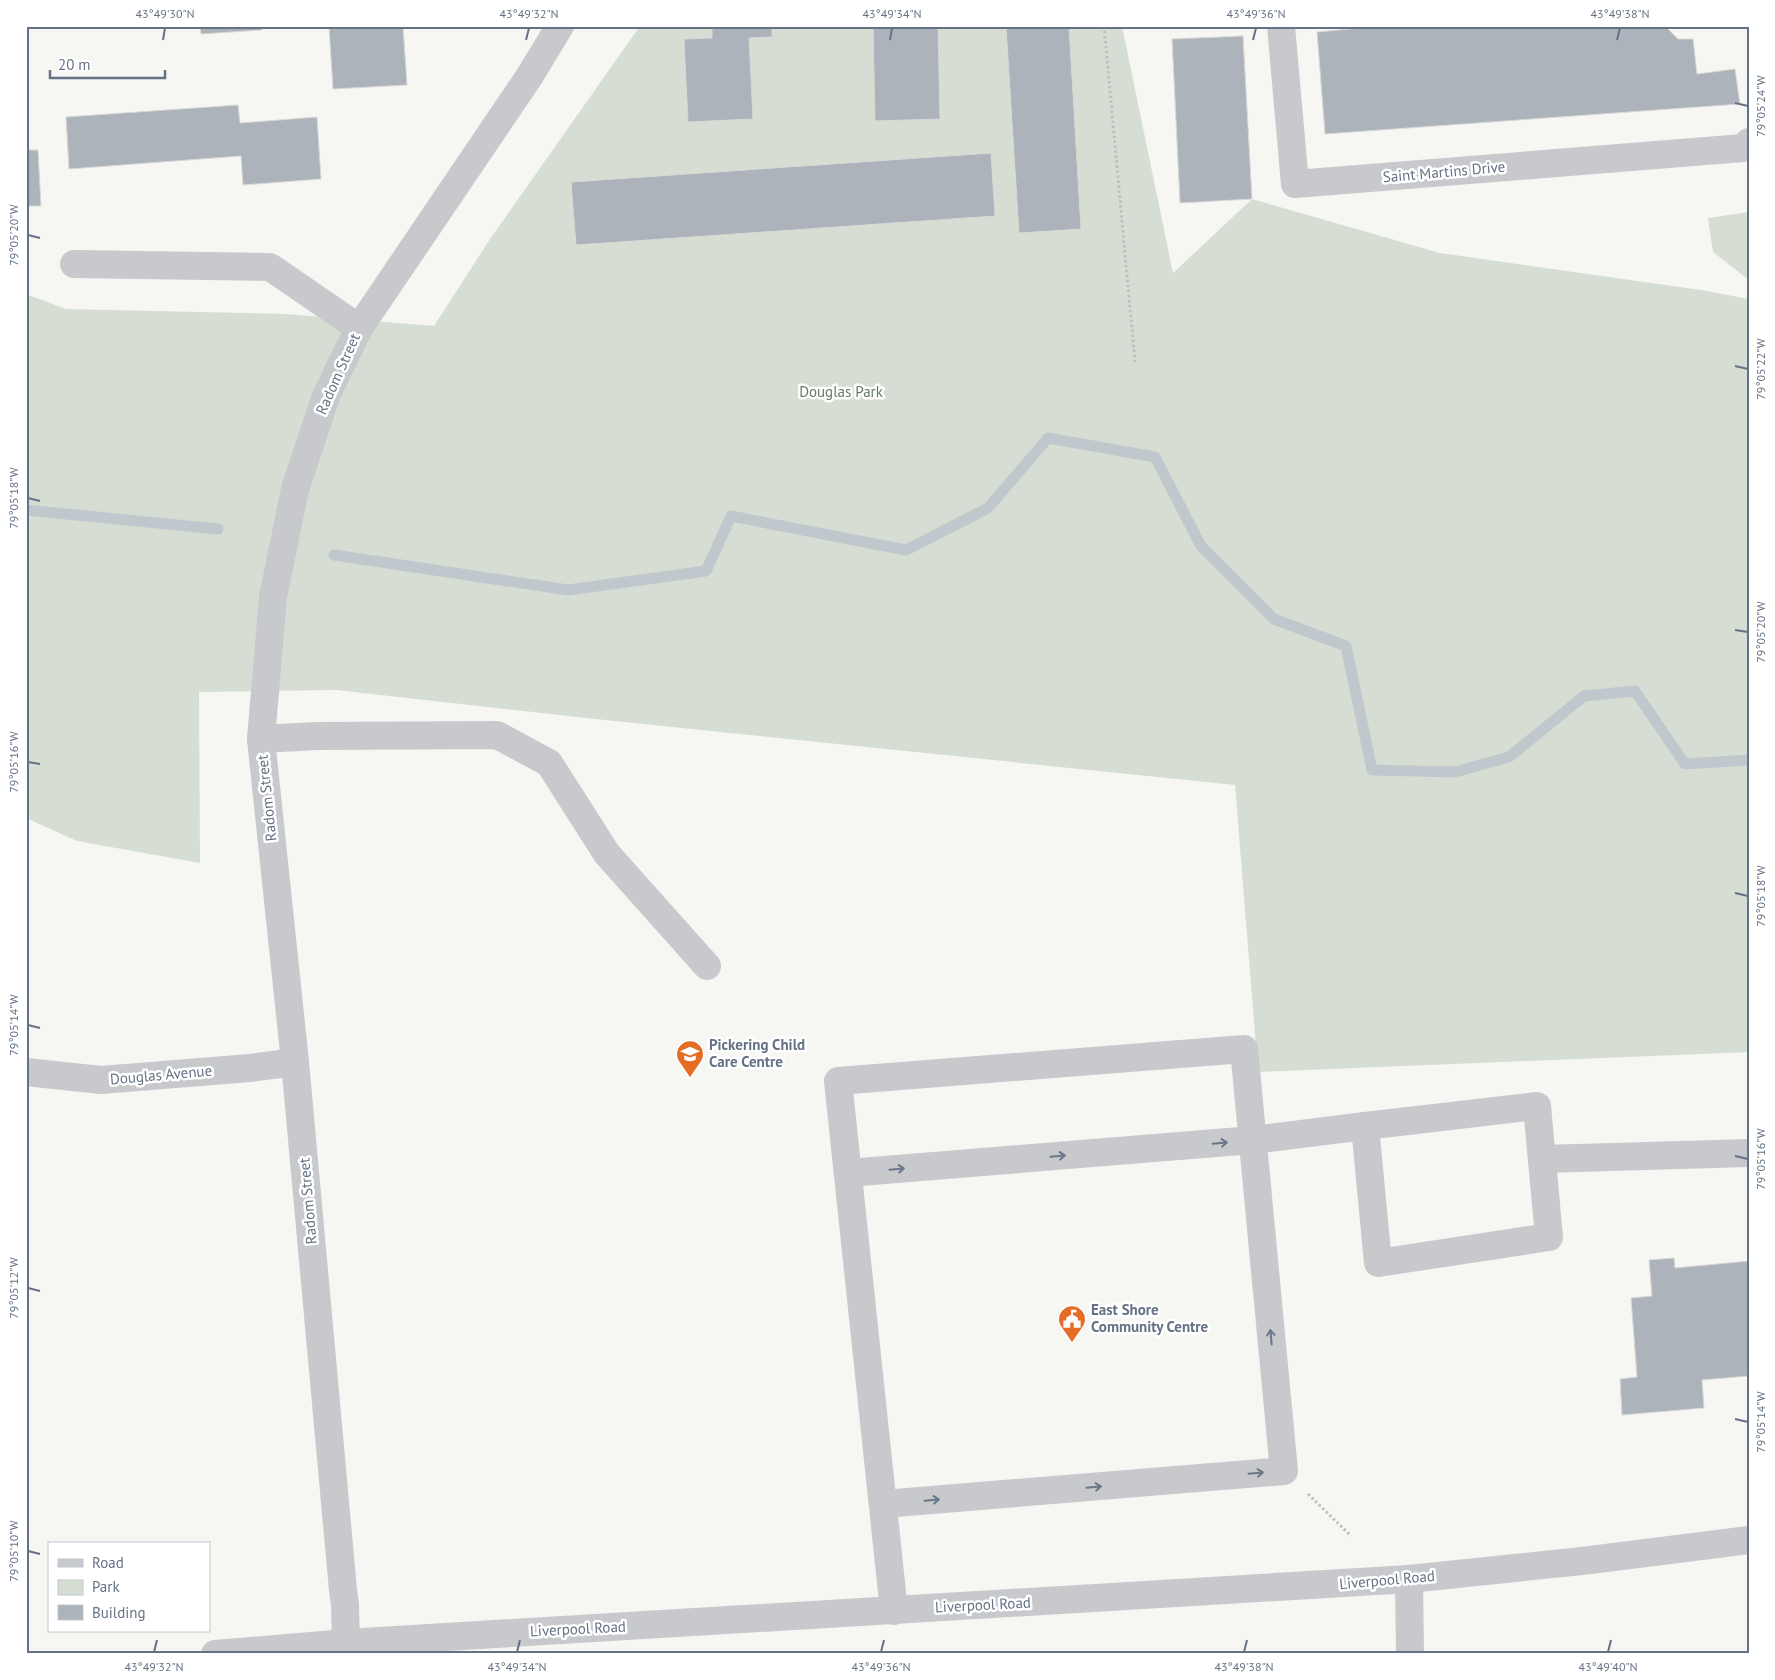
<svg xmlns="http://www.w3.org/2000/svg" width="1775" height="1680" font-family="'PT Sans',sans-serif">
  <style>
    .green { fill: #d6ded4 }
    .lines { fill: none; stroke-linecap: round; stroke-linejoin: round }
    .stream { stroke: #c0c8ce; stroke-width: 11 }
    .building { fill: #adb3ba; stroke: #d8d8d6 }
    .path { stroke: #bebfc2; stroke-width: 3; stroke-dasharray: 2.5 2.5; stroke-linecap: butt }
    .minor { stroke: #c7c9cd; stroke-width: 28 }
    .oneway { stroke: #6a7689 }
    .ticks { fill: none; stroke: #657285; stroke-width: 2 }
    .labels { text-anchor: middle; stroke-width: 5; stroke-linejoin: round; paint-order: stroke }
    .street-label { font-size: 15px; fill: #657285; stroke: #fff }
    .park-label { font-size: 15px; fill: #657c64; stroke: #fff }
    .poi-label { font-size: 15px; font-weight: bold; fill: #657285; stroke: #fff; text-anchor: start }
    .neatline { fill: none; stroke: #657285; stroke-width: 2 }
    .ticks-label { font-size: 12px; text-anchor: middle; fill: #657285 }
  </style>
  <rect width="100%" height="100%" fill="#f6f6f3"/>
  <g class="green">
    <path d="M640,26H1122L1173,273L1252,199L1440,253L1701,290L1749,299V1052L1258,1072L1235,785L605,720L336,690L199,692L200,863L77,841L26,818V294L66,309L286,314L434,326L488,242Z"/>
    <path d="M1749,212V280L1713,252L1708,218Z"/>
  </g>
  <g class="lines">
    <g class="stream">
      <path d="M26,510L218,529"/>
      <path d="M334,555L568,590L706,571L731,516L906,550L988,508L1048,438L1155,457L1201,546L1274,619L1346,646L1372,770L1455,772L1509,757L1584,696L1635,691L1685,764L1749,760"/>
    </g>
  </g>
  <g class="building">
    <path d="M200,26H261L262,30L201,34Z"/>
    <path d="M329,26H403L407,85L333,89Z"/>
    <path d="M712,26H772V37L749,38L753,119L688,122L684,39L712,38Z"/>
    <path d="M873,26H938L940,119L875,121Z"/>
    <path d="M1006,26H1069L1081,229L1019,233Z"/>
    <path d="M1381,26H1665L1678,39H1693L1697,74L1735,69L1740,104L1325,134L1317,32Z"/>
    <path d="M1243,36L1252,199L1180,203L1172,39Z"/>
    <path d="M238,105L240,123L317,117L321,179L243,185L241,156L69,169L66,117Z"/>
    <path d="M26,150H38L41,206H26Z"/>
    <path d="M991,153L995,216L576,245L571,182Z"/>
    <path d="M1674,1258L1675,1268L1749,1261V1376L1702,1380L1704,1408L1622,1415L1620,1379L1637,1377L1631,1298L1652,1296L1649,1260Z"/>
  </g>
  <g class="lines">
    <g class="path">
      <path d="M1104,26L1135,362"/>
      <path d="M1308,1494L1351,1536"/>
    </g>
    <g class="minor">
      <path d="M1281,26L1295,184L1743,148L1749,142"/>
      <path d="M74,264L270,267L359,328"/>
      <path d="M261,739L317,736L497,735L549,763L607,854L707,966"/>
      <path d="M26,1072L101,1080L250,1068L295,1062"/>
      <path d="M1537,1106L1549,1237L1378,1263L1365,1126Z"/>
      <path d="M1542,1159L1749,1153"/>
      <path d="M848,1173L1253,1140L1365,1126"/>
      <path d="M883,1504L1284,1471L1244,1049L838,1081L894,1611"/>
      <path d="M1409,1579L1410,1654"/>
      <path d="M346,1643L345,1605L343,1590L295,1062L261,739L273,597L295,489L326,396L359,328L529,77L560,26"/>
      <path d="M215,1654L346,1643L1409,1579L1582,1561L1749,1540"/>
    </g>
  </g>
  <defs><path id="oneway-shaft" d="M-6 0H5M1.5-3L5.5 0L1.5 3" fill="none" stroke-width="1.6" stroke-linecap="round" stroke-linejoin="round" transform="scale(1.25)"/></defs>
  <g class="oneway">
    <use href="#oneway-shaft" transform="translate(1220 1143) rotate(-5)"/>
    <use href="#oneway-shaft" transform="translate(1058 1156) rotate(-5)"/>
    <use href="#oneway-shaft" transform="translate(897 1169) rotate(-5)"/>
    <use href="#oneway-shaft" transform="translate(1271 1337) rotate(-95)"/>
    <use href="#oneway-shaft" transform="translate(1256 1473) rotate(-5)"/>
    <use href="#oneway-shaft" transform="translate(1094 1487) rotate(-5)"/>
    <use href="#oneway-shaft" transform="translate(932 1500) rotate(-5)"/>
  </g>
  <path class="ticks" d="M163,40L165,28M526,40L529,28M890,40L892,28M1253,40L1256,28M1617,40L1620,28M1735,103L1748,106M28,235L40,238M1735,366L1748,369M28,498L40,501M1735,630L1748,632M28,762L40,764M1735,893L1748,896M28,1025L40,1028M1735,1156L1748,1159M28,1288L40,1291M1735,1419L1748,1422M28,1551L40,1554M154,1652L157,1640M517,1652L520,1640M881,1652L884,1640M1244,1652L1247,1640M1608,1652L1611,1640"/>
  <defs>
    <g id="school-pin" transform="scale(1.4375)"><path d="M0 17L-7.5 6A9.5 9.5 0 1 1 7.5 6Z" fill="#e56c24" stroke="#fff"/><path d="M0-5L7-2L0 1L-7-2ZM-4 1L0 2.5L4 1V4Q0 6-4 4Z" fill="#fff"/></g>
    <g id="civic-pin" transform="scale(1.4375)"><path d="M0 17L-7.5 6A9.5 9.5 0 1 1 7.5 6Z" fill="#e56c24" stroke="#fff"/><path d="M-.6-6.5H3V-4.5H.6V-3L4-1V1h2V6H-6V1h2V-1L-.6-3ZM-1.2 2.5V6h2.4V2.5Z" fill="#fff"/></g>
  </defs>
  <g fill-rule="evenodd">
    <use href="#school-pin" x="690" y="1054"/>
    <use href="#civic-pin" x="1072" y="1319"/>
  </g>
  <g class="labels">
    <g class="street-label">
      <text transform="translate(1444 172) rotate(-5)" y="5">Saint Martins Drive</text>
      <text transform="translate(338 374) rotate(-66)" y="5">Radom Street</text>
      <text transform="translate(267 798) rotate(-96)" y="5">Radom Street</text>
      <text transform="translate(161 1075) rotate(-5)" y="5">Douglas Avenue</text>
      <text transform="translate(308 1201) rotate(-95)" y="5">Radom Street</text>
      <text transform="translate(1387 1580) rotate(-5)" y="5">Liverpool Road</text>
      <text transform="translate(983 1605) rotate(-3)" y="5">Liverpool Road</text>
      <text transform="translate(578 1629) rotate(-3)" y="5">Liverpool Road</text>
    </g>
    <g class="park-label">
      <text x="841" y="397">Douglas Park</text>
    </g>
    <g class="poi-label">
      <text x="709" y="1050">Pickering Child<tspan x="709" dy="17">Care Centre</tspan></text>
      <text x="1091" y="1315">East Shore<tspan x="1091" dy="17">Community Centre</tspan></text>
    </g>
  </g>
  <rect width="1775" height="1680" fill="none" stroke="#ffffff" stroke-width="55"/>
  <rect x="48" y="1542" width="162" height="90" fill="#ffffff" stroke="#c1c7ce"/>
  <rect x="58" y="1559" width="25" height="8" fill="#c7c9cd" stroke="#c1c7ce"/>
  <text x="92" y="1568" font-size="15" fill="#657285">Road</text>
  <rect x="58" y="1580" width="25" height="15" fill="#d6ded4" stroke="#c1c7ce"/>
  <text x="92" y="1592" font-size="15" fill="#657285">Park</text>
  <rect x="58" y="1605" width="25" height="15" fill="#adb3ba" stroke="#c1c7ce"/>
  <text x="92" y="1618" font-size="15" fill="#657285">Building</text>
  <path d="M50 70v8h115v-8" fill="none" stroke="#657285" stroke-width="2.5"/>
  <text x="58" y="70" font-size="15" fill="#657285" stroke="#ffffff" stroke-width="4" paint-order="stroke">20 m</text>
  <rect x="28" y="28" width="1720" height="1624" class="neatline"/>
  <g class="ticks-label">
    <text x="165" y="18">43°49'30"N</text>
    <text x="529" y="18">43°49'32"N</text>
    <text x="892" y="18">43°49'34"N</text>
    <text x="1256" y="18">43°49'36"N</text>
    <text x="1620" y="18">43°49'38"N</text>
    <text transform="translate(1761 106) rotate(-90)" y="4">79°05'24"W</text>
    <text transform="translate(14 235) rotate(-90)" y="4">79°05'20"W</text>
    <text transform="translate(1761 369) rotate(-90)" y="4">79°05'22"W</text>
    <text transform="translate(14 498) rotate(-90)" y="4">79°05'18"W</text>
    <text transform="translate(1761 632) rotate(-90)" y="4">79°05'20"W</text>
    <text transform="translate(14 762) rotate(-90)" y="4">79°05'16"W</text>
    <text transform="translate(1761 896) rotate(-90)" y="4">79°05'18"W</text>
    <text transform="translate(14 1025) rotate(-90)" y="4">79°05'14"W</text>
    <text transform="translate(1761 1159) rotate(-90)" y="4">79°05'16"W</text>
    <text transform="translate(14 1288) rotate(-90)" y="4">79°05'12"W</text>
    <text transform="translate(1761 1422) rotate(-90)" y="4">79°05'14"W</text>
    <text transform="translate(14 1551) rotate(-90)" y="4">79°05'10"W</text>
    <text x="154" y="1671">43°49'32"N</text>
    <text x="517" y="1671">43°49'34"N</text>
    <text x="881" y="1671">43°49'36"N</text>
    <text x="1244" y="1671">43°49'38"N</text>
    <text x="1608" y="1671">43°49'40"N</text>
  </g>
</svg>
